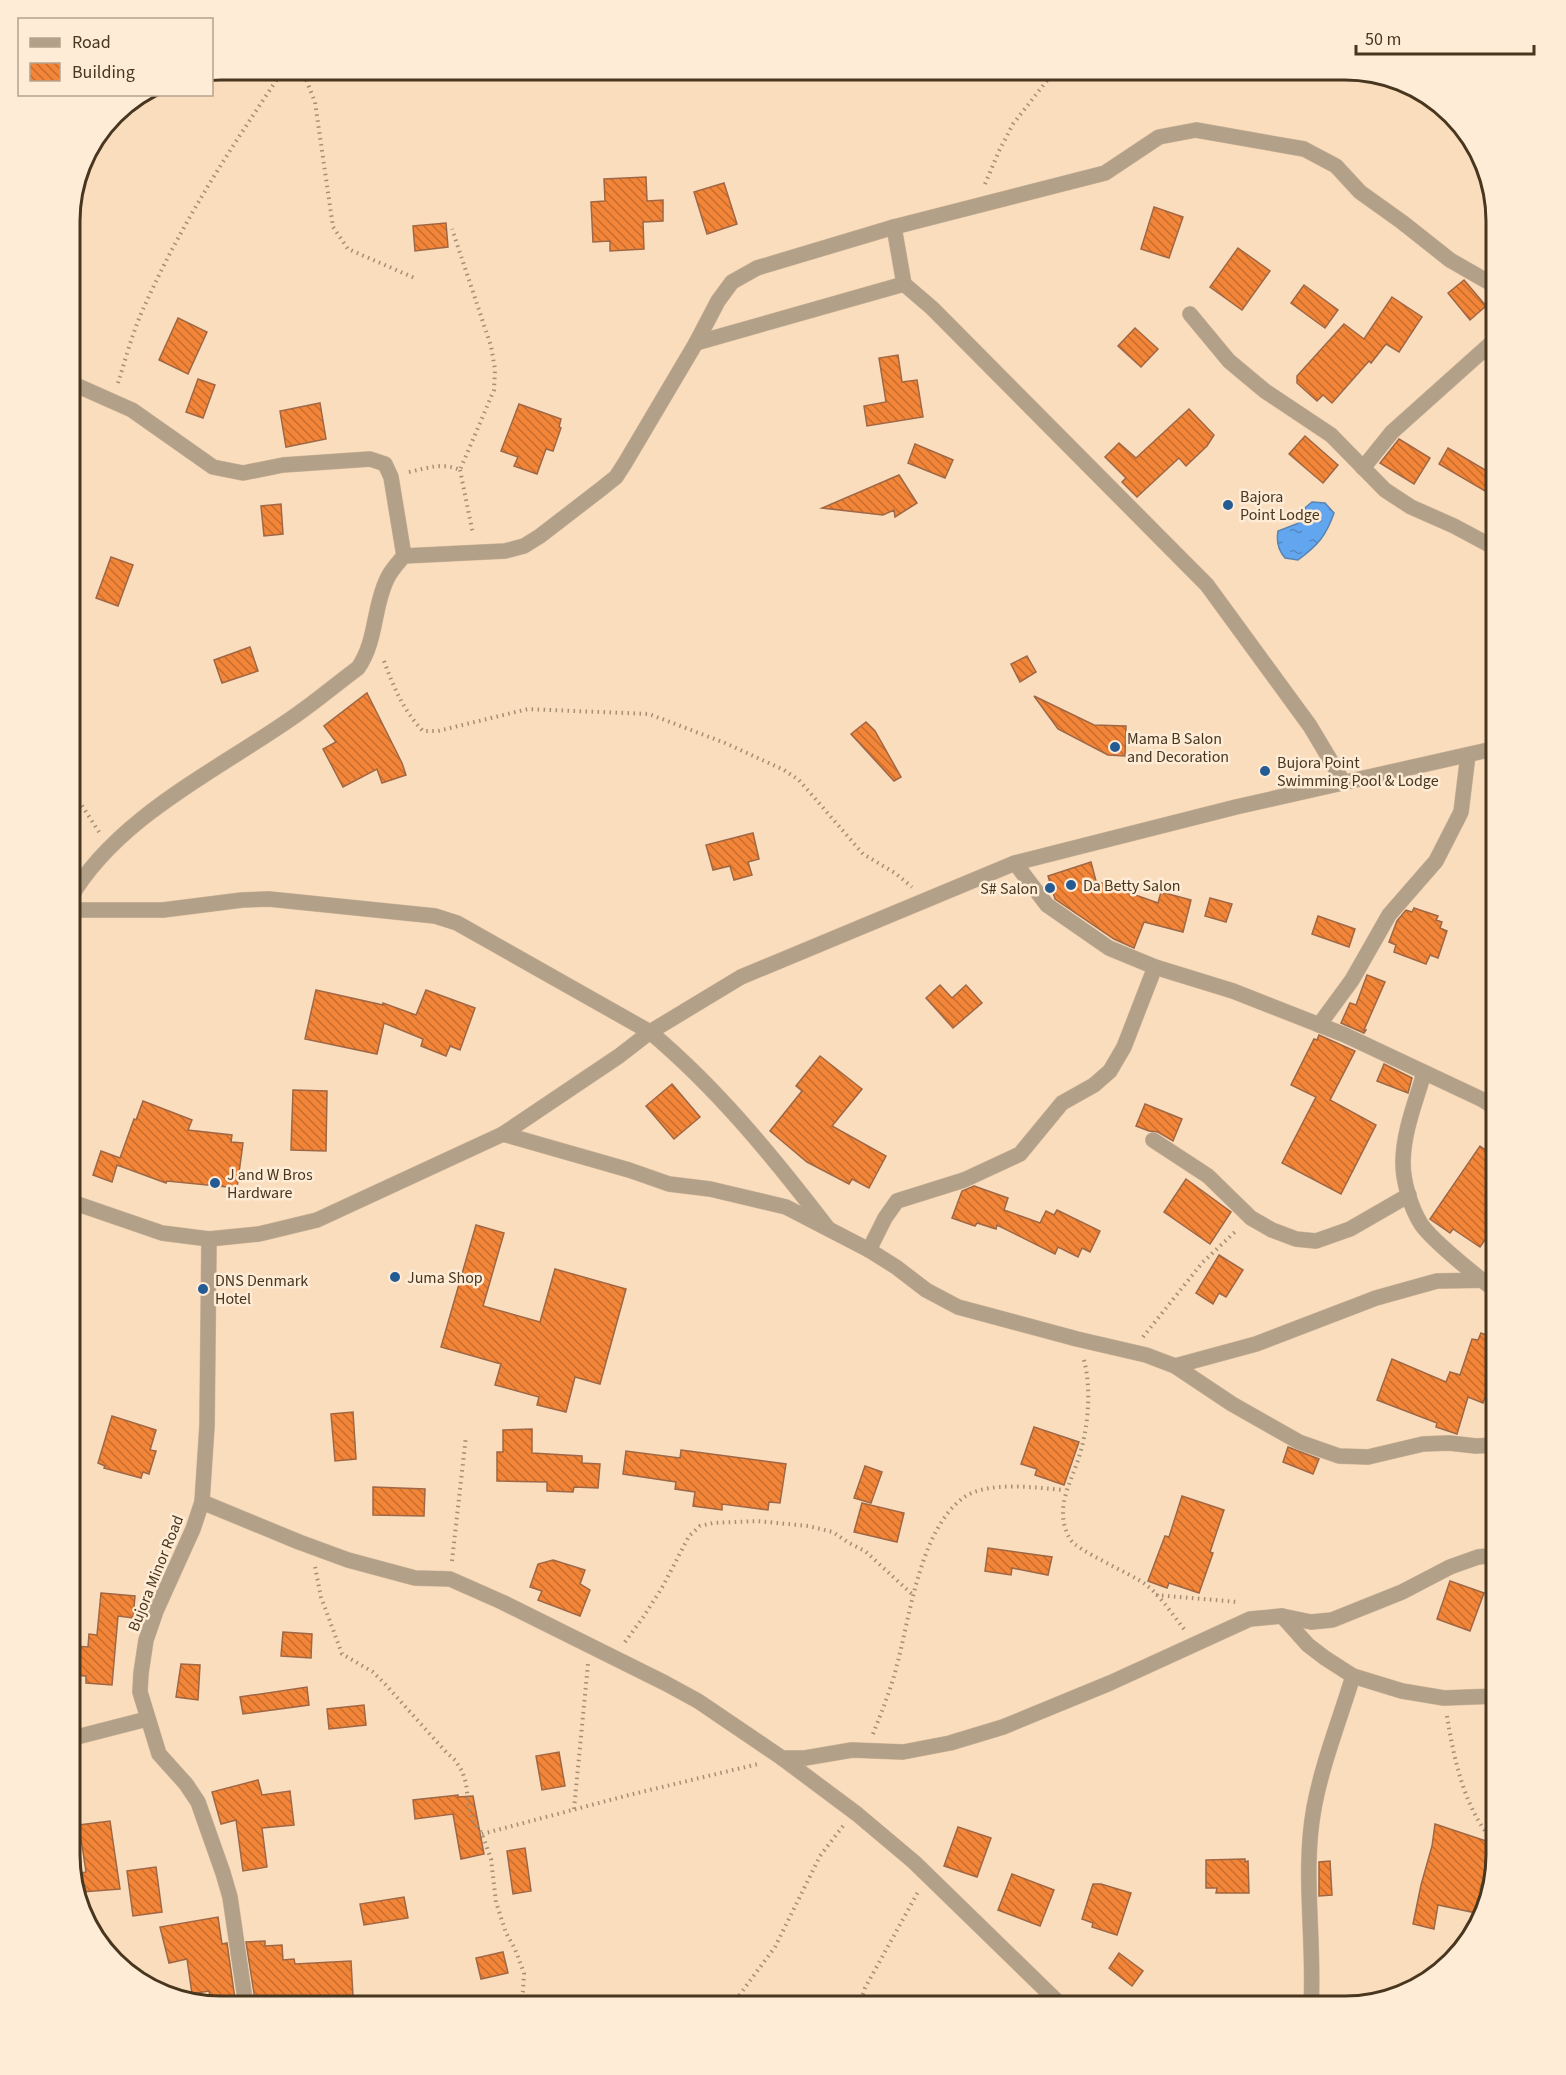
<svg xmlns="http://www.w3.org/2000/svg" width="1566" height="2075" font-family="'Source Sans 3',sans-serif">
  <style>
    .water { fill: url(#water-ripples); stroke: #5a84b1; stroke-width: 1.5 }
    .building { fill: url(#building-back-hatch); stroke: #9f6745; stroke-width: 1.5 }
    .lines { fill: none; stroke-linecap: round; stroke-linejoin: round }
    .minor-casing { stroke: #d2b89a; stroke-width: 16 }
    .path { stroke: #a58e72; stroke-width: 4; stroke-dasharray: 1.5 4.5; stroke-linecap: butt }
    .minor { stroke: #b3a089; stroke-width: 15 }
    .poi-dot { fill: #235b92; stroke: #ffecd7; stroke-width: 2 }
    .labels { text-anchor: middle; stroke-width: 5; stroke-linejoin: round; paint-order: stroke }
    .poi-label { font-size: 16px; fill: #48361f; stroke: #ffecd7; text-anchor: start }
    .street-label { font-size: 16px; fill: #48361f; stroke: #ffecd7 }
    .rim { fill: none; stroke: #48361f; stroke-width: 3 }
  </style>
  <defs>
    <pattern id="water-ripples" width="26" height="14" patternUnits="userSpaceOnUse" patternTransform="scale(1.5)"><rect width="26" height="14" fill="#62a6f0"/><path d="M2 4q2-2 4 0t4 0M15 11q2-2 4 0t4 0" fill="none" stroke="#5388c2"/></pattern>
    <pattern id="building-back-hatch" width="6" height="6" patternUnits="userSpaceOnUse" patternTransform="scale(1.5)"><rect width="6" height="6" fill="#f38538"/><path d="M-1 5l2 2M0 0l6 6M5-1l2 2" fill="none" stroke="#c76e2f"/></pattern>
  </defs>
  <rect width="100%" height="100%" fill="#f9ddbd"/>
  <path class="water" d="M1312,502L1325,503L1334,513C1326,536 1318,545 1298,560L1285,558C1278,550 1276,542 1278,531L1299,523V513Z"/>
  <g class="building">
    <path d="M646,177L647,201L663,200V221L643,222L644,249L610,251V241L593,242L591,202L605,201L604,179Z"/>
    <path d="M724,183L737,224L707,234L694,192Z"/>
    <path d="M1154,207L1183,217L1169,258L1141,249Z"/>
    <path d="M446,223L448,247L415,251L413,226Z"/>
    <path d="M1238,248L1270,271L1242,310L1210,287Z"/>
    <path d="M1464,280L1486,306L1470,320L1448,293Z"/>
    <path d="M1304,285L1338,310L1325,328L1291,303Z"/>
    <path d="M1392,297L1422,317L1399,352L1386,344L1371,363L1369,361L1332,403L1323,395L1317,401L1297,383V376L1344,324L1364,339Z"/>
    <path d="M178,318L207,332L188,374L159,360Z"/>
    <path d="M1135,328L1158,349L1141,367L1118,346Z"/>
    <path d="M898,355L902,382L917,380L923,417L867,426L864,406L886,402L879,358Z"/>
    <path d="M198,379L215,385L203,418L186,412Z"/>
    <path d="M320,403L326,439L286,447L280,411Z"/>
    <path d="M519,404L561,419L559,427L561,428L553,451L546,449L537,474L514,466L518,457L501,451Z"/>
    <path d="M1189,409L1214,435L1207,446L1186,466L1179,458L1137,497L1122,482L1126,478L1105,457L1119,443L1136,458Z"/>
    <path d="M1305,436L1338,465L1323,483L1289,454Z"/>
    <path d="M1399,439L1430,458L1414,484L1380,463Z"/>
    <path d="M915,444L953,460L945,478L908,463Z"/>
    <path d="M1448,448L1492,474L1497,485V498L1439,464Z"/>
    <path d="M899,475L917,503L895,517L894,510L883,515L822,508Z"/>
    <path d="M281,504L283,534L264,536L261,506Z"/>
    <path d="M111,557L133,565L118,606L96,598Z"/>
    <path d="M250,647L258,671L222,683L214,660Z"/>
    <path d="M1027,656L1036,672L1020,682L1011,664Z"/>
    <path d="M367,693L402,763L406,775L382,783L377,769L343,787L323,749L336,742L324,726Z"/>
    <path d="M1034,696L1094,725L1126,726L1125,756L1108,755L1058,729Z"/>
    <path d="M866,722L875,731L901,777L894,781L851,734Z"/>
    <path d="M753,833L759,859L748,862L752,875L734,880L730,866L713,870L706,845Z"/>
    <path d="M1091,862L1096,881L1158,903L1161,892L1191,900L1183,932L1144,922L1134,948L1114,939L1055,899L1048,876Z"/>
    <path d="M1210,898L1232,904L1226,922L1205,916Z"/>
    <path d="M1414,908L1438,916L1436,920L1442,922L1440,928L1447,931L1438,958L1430,955L1426,964L1394,952L1396,945L1389,942L1397,921L1406,910L1412,912Z"/>
    <path d="M1318,916L1355,929L1349,947L1312,934Z"/>
    <path d="M1367,975L1385,982L1364,1030H1366L1364,1033L1341,1023L1350,1003L1356,1005Z"/>
    <path d="M940,985L952,998L966,985L982,1003L953,1028L926,998Z"/>
    <path d="M316,990L383,1005V1003L416,1015L426,990L475,1008L460,1050L450,1046L446,1056L421,1046L423,1039L384,1023L377,1054L305,1039Z"/>
    <path d="M1319,1035L1355,1051L1330,1100L1376,1125L1341,1194L1282,1163L1316,1097L1291,1085L1314,1039L1317,1040Z"/>
    <path d="M820,1056L862,1089L832,1126L886,1156L869,1188L852,1179L849,1184L807,1162L770,1131L802,1091L796,1086Z"/>
    <path d="M1384,1064L1412,1078L1408,1093L1377,1081Z"/>
    <path d="M672,1084L700,1117L674,1139L646,1106Z"/>
    <path d="M293,1090L327,1091L326,1151L291,1150Z"/>
    <path d="M143,1101L192,1120L188,1130L232,1135L231,1142L243,1143L237,1188L167,1181L166,1183L117,1165L112,1182L93,1175L101,1151L120,1158L134,1119L136,1120Z"/>
    <path d="M1145,1104L1182,1119L1173,1141L1158,1132L1149,1131L1136,1126Z"/>
    <path d="M1480,1146L1497,1158V1223L1480,1247L1453,1229L1450,1233L1430,1219Z"/>
    <path d="M1186,1179L1231,1212L1210,1244L1164,1212Z"/>
    <path d="M974,1186L1008,1198L1004,1210L1040,1223L1046,1211L1054,1215L1057,1210L1100,1231L1090,1252L1082,1248L1078,1257L1058,1247L1055,1254L997,1225L996,1229L977,1223L975,1226L952,1218L962,1191Z"/>
    <path d="M476,1225L504,1233L483,1306L540,1322L555,1269L626,1289L600,1384L575,1377L566,1412L537,1405L539,1397L495,1385L501,1364L441,1347Z"/>
    <path d="M1219,1255L1243,1270L1226,1297L1219,1293L1213,1304L1196,1293Z"/>
    <path d="M1481,1333L1497,1339V1362L1483,1403L1468,1397L1457,1434L1436,1427L1437,1423L1377,1400L1392,1359L1446,1382L1450,1372L1460,1375L1472,1339L1478,1340Z"/>
    <path d="M353,1412L356,1459L335,1461L331,1414Z"/>
    <path d="M112,1416L156,1430L150,1450L156,1451L149,1474L143,1472L141,1478L104,1468L105,1466L98,1463Z"/>
    <path d="M1034,1427L1079,1442L1064,1485L1035,1475L1037,1469L1021,1464Z"/>
    <path d="M532,1429V1453L582,1456V1463L600,1464L598,1488L574,1487L573,1492L547,1491V1482L497,1481V1452H503V1430Z"/>
    <path d="M1288,1447L1319,1459L1313,1474L1283,1462Z"/>
    <path d="M681,1450L786,1464L780,1503L769,1502L768,1510L722,1504V1510L693,1506L695,1492L675,1489L676,1482L623,1474L626,1451L680,1458Z"/>
    <path d="M865,1466L882,1472L871,1503L854,1498Z"/>
    <path d="M373,1487L425,1489L424,1516L373,1515Z"/>
    <path d="M1182,1496L1224,1510L1210,1552L1213,1553L1199,1593L1169,1583L1167,1588L1148,1581L1165,1536L1169,1537Z"/>
    <path d="M862,1503L904,1513L897,1542L854,1532Z"/>
    <path d="M988,1548L1052,1557L1048,1575L1012,1568L1011,1575L985,1571Z"/>
    <path d="M553,1560L585,1570L580,1584L590,1590L580,1616L538,1600L542,1591L530,1587L538,1564Z"/>
    <path d="M1450,1581L1484,1593L1470,1631L1437,1619Z"/>
    <path d="M101,1593L135,1596L133,1618L118,1616L112,1685L86,1683V1676L72,1675L75,1646L88,1647L89,1634L97,1635Z"/>
    <path d="M283,1632L312,1634L311,1658L281,1656Z"/>
    <path d="M181,1664L200,1665L198,1700L176,1697Z"/>
    <path d="M307,1687L309,1705L243,1714L240,1697Z"/>
    <path d="M364,1705L366,1725L329,1729L327,1709Z"/>
    <path d="M559,1752L565,1786L542,1790L536,1756Z"/>
    <path d="M258,1780L262,1795L290,1791L294,1825L262,1828L267,1867L243,1871L236,1820L221,1824L212,1792Z"/>
    <path d="M458,1795V1797L473,1796L484,1854L461,1859L453,1814L415,1819L413,1800Z"/>
    <path d="M110,1821L120,1889L82,1892L81,1873L86,1872L79,1825Z"/>
    <path d="M1435,1824L1495,1844L1480,1889L1488,1888L1481,1914L1438,1905L1434,1929L1413,1924L1421,1885L1432,1846Z"/>
    <path d="M958,1827L991,1838L977,1877L944,1866Z"/>
    <path d="M525,1848L531,1891L513,1894L507,1851Z"/>
    <path d="M1245,1859V1862L1248,1861L1249,1893H1216L1217,1888H1206V1860Z"/>
    <path d="M1330,1861L1332,1895L1319,1896V1862Z"/>
    <path d="M156,1867L162,1912L133,1916L127,1871Z"/>
    <path d="M1012,1874L1054,1890L1040,1926L998,1910Z"/>
    <path d="M1093,1884H1101L1131,1893L1117,1935L1092,1927L1093,1923L1082,1919Z"/>
    <path d="M404,1897L408,1918L364,1925L360,1904Z"/>
    <path d="M218,1917L222,1944L227,1943L236,2006H220L211,2004L209,1991L192,1994L187,1959L169,1963L160,1927Z"/>
    <path d="M265,1941V1946L282,1945L283,1960L294,1959L295,1964L351,1961L353,1996L297,2000L298,2006H256L246,1942Z"/>
    <path d="M503,1952L508,1973L481,1979L476,1958Z"/>
    <path d="M1119,1953L1143,1971L1132,1986L1109,1968Z"/>
  </g>
  <g class="lines">
    <g class="minor-casing">
      <g id="minor">
        <path d="M894,227L904,284"/>
        <path d="M1190,314L1229,361L1265,391L1331,435L1385,490L1411,507L1454,526L1497,549"/>
        <path d="M696,343L904,284L932,308L1207,585L1310,726L1344,783"/>
        <path d="M69,382L132,410L213,467L243,473L283,465L370,459L385,464L391,477L404,556"/>
        <path d="M1363,468L1392,432L1497,338"/>
        <path d="M1015,863L1047,905L1109,948L1155,967L1233,991L1345,1035L1481,1099L1497,1109"/>
        <path d="M69,900C116,818 214,772 289,720C313,704 335,685 358,668C377,641 373,607 387,579C391,570 398,563 404,556L505,551L524,546L540,536L601,489L616,477L625,463L696,343L718,301L732,282L757,268L894,227L1105,173L1159,137L1196,130L1304,149L1336,166L1360,192L1402,222L1450,260L1497,287"/>
        <path d="M69,910H163L242,900L269,899L435,916L457,923L650,1032C717,1088 774,1158 827,1227"/>
        <path d="M1319,1025L1352,980L1389,915L1436,861L1461,812L1468,755"/>
        <path d="M1424,1073C1416,1101 1403,1132 1403,1163C1403,1182 1411,1208 1421,1224C1434,1243 1478,1277 1497,1292"/>
        <path d="M503,1134L629,1170L669,1184L710,1189L786,1207L869,1250L896,1267L926,1290L958,1307L1077,1339L1146,1355L1175,1366L1232,1404L1299,1442L1339,1456L1368,1457L1423,1444L1449,1443L1476,1446L1497,1445"/>
        <path d="M1153,1140L1208,1176L1251,1218L1272,1230L1296,1239L1316,1241L1350,1229L1409,1195"/>
        <path d="M69,1201L162,1233L209,1239L259,1234L317,1220L503,1134L619,1056L650,1032L741,977L1015,863L1236,807L1497,748"/>
        <path d="M209,1239L207,1426L202,1502L193,1529L156,1611L146,1640L141,1673L140,1692L159,1754L186,1784L198,1802L223,1873L230,1897L246,2006"/>
        <path d="M869,1250L885,1218L897,1201L964,1180L1020,1154L1062,1103L1094,1085L1110,1071L1124,1047L1155,967"/>
        <path d="M1175,1366L1256,1344L1376,1298L1437,1281L1497,1280"/>
        <path d="M202,1502L299,1542L348,1560L415,1578L450,1579L502,1602L665,1683L698,1701L782,1758L857,1814L914,1862L1062,2006"/>
        <path d="M1282,1616L1308,1645L1325,1658L1353,1676L1402,1691L1444,1698L1497,1696"/>
        <path d="M69,1739L147,1719"/>
        <path d="M782,1758H805L852,1750L903,1752L950,1743L1003,1727L1110,1683L1250,1619L1282,1616L1311,1622L1332,1620L1402,1592L1450,1567L1478,1557L1497,1555"/>
        <path d="M1311,2006C1315,1941 1302,1872 1314,1808C1322,1764 1340,1719 1353,1676"/>
      </g>
    </g>
    <g class="path">
      <path d="M302,69L315,102L333,227L348,249L417,279"/>
      <path d="M985,184L999,151L1013,124L1056,69"/>
      <path d="M118,383C126,358 133,330 145,305C183,220 232,146 284,69"/>
      <path d="M460,470L473,534"/>
      <path d="M409,472C428,468 442,462 460,470L494,390L495,369L491,346L452,229"/>
      <path d="M384,661C394,688 403,710 423,731H438L528,709L649,714L725,743L784,770L799,780L863,854L895,873L912,887"/>
      <path d="M69,794L77,798L99,832"/>
      <path d="M1143,1337L1202,1263L1237,1230"/>
      <path d="M1084,1360C1092,1390 1088,1431 1078,1460C1069,1487 1054,1510 1070,1539C1077,1551 1130,1573 1145,1584C1160,1595 1172,1614 1184,1629"/>
      <path d="M452,1561L466,1436"/>
      <path d="M315,1567L321,1597L342,1654L373,1672L385,1684L446,1752L455,1760L462,1771L466,1783L469,1809L473,1820L482,1834L491,1859L496,1902L506,1933L515,1949L524,1973L523,1991L519,2006"/>
      <path d="M1156,1595L1238,1602"/>
      <path d="M625,1642L644,1616L663,1586L689,1536L700,1526L713,1523L757,1521L808,1526L833,1532L849,1543L865,1551L914,1596"/>
      <path d="M1447,1716C1453,1753 1461,1793 1481,1825C1485,1832 1492,1838 1497,1843"/>
      <path d="M873,1734C882,1711 891,1689 897,1665C910,1616 920,1530 963,1498C988,1480 1036,1488 1065,1490"/>
      <path d="M574,1809L588,1664"/>
      <path d="M482,1834L629,1795L758,1764"/>
      <path d="M732,2005L775,1947L820,1856L843,1826"/>
      <path d="M727,2006H753"/>
      <path d="M859,2006L865,1988L918,1892"/>
    </g>
    <use href="#minor" class="minor"/>
  </g>
  <g class="poi-dot">
    <circle cx="1228" cy="505" r="6"/>
    <circle cx="1115" cy="747" r="6"/>
    <circle cx="1265" cy="771" r="6"/>
    <circle cx="1071" cy="885" r="6"/>
    <circle cx="1050" cy="888" r="6"/>
    <circle cx="215" cy="1183" r="6"/>
    <circle cx="395" cy="1277" r="6"/>
    <circle cx="203" cy="1289" r="6"/>
  </g>
  <g class="labels">
    <g class="poi-label">
      <text x="1240" y="502">Bajora<tspan x="1240" dy="18">Point Lodge</tspan></text>
      <text x="1127" y="744">Mama B Salon<tspan x="1127" dy="18">and Decoration</tspan></text>
      <text x="1277" y="768">Bujora Point<tspan x="1277" dy="18">Swimming Pool &amp; Lodge</tspan></text>
      <text x="1083" y="891">Da Betty Salon</text>
      <text x="1038" y="894" text-anchor="end">S# Salon</text>
      <text x="227" y="1180">J and W Bros<tspan x="227" dy="18">Hardware</tspan></text>
      <text x="407" y="1283">Juma Shop</text>
      <text x="215" y="1286">DNS Denmark<tspan x="215" dy="18">Hotel</tspan></text>
    </g>
    <g class="street-label">
      <text transform="translate(155 1573) rotate(-68)" y="6">Bujora Minor Road</text>
    </g>
  </g>
  <path d="M0 0H1566V2075H0ZM221 80H1345A141 141 0 0 1 1486 221V1855A141 141 0 0 1 1345 1996H221A141 141 0 0 1 80 1855V221A141 141 0 0 1 221 80Z" fill="#ffecd7" fill-rule="evenodd"/>
  <path class="rim" d="M221 80H1345A141 141 0 0 1 1486 221V1855A141 141 0 0 1 1345 1996H221A141 141 0 0 1 80 1855V221A141 141 0 0 1 221 80Z"/>
  <rect x="18" y="18" width="195" height="78" fill="#ffecd7" stroke="#b6a38d" stroke-width="1.5"/>
  <rect x="30" y="38" width="30" height="9" fill="#b3a089" stroke="#b6a38d" stroke-width="1.5"/>
  <text x="72" y="48" font-size="18" fill="#48361f">Road</text>
  <rect x="30" y="63" width="30" height="18" fill="url(#building-back-hatch)" stroke="#b6a38d" stroke-width="1.5"/>
  <text x="72" y="78" font-size="18" fill="#48361f">Building</text>
  <path d="M1356 45v9h178v-9" fill="none" stroke="#48361f" stroke-width="3"/>
  <text x="1365" y="45" font-size="18" fill="#48361f" stroke="#ffecd7" stroke-width="4.5" paint-order="stroke">50 m</text>
</svg>
